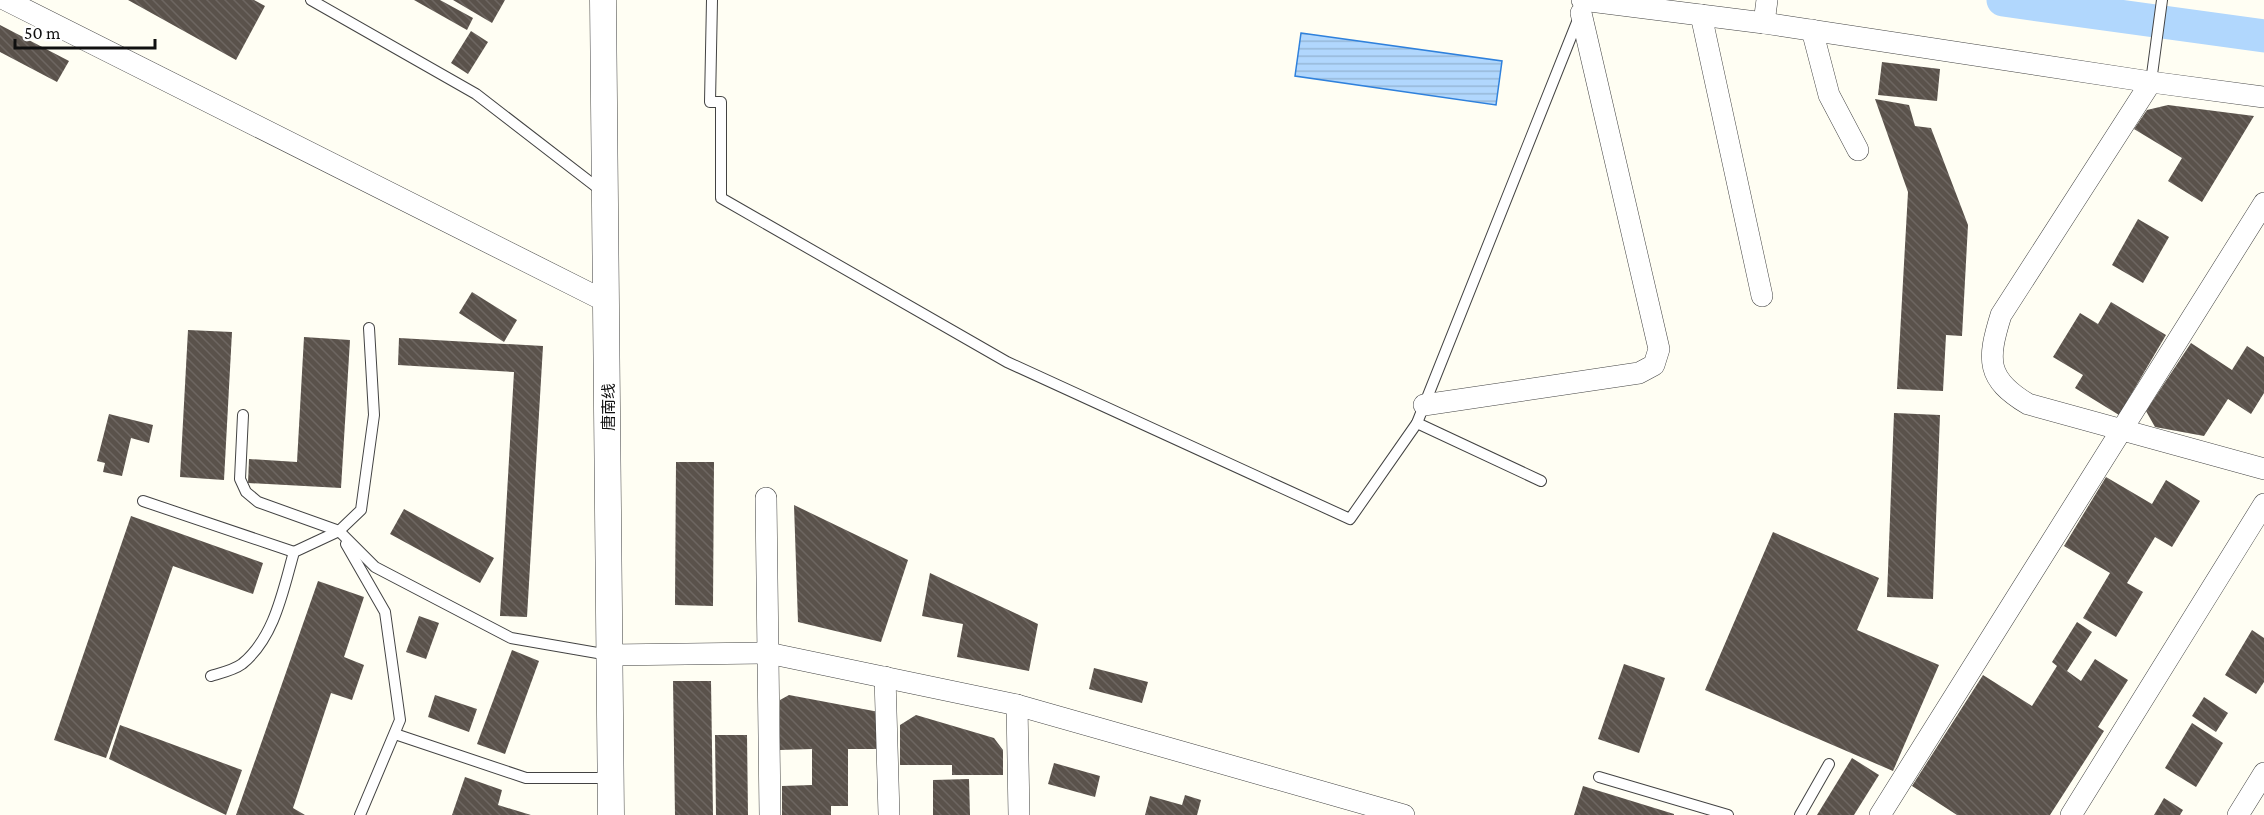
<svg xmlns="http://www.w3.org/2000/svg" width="2264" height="815" font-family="'Crimson Pro','Noto Sans SC',serif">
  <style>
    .water { fill: url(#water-rules); stroke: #2f81dc; stroke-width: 1.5 }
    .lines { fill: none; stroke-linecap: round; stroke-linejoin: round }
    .river { stroke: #b1d7fd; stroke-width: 33 }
    .building { fill: url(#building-back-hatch) }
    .service-casing { stroke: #434343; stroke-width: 12 }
    .minor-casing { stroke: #434343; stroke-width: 22 }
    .tertiary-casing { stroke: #434343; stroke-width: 27 }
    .service { stroke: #fff; stroke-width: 10 }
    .minor { stroke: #fff; stroke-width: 21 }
    .tertiary { stroke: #fff; stroke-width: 26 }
    .labels { text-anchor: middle; stroke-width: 6; stroke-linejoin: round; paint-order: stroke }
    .street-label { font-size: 16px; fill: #101010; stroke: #fff }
  </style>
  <defs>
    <pattern id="water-rules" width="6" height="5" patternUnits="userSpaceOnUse" patternTransform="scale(1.5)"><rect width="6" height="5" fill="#b1d7fd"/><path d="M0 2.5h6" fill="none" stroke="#97b8d8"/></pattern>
    <pattern id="building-back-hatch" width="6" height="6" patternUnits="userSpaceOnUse" patternTransform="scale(1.5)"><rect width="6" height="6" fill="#5a524b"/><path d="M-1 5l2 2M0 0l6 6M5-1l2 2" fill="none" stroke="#6d6661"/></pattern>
  </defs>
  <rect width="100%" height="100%" fill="#fffef3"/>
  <path class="water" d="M1301,33L1502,61L1496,105L1295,76Z"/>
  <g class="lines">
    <path class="river" d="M2003,0L2264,36"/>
  </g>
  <g class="building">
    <path d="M128,0H254L265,6L236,60Z"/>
    <path d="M414,0H440L473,18L467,30Z"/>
    <path d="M453,0H505L492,23Z"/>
    <path d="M0,25L69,61L57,82L0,52Z"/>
    <path d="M471,31L488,42L468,74L451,63Z"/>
    <path d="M1882,62L1940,69L1937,101L1878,95Z"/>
    <path d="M1875,99L1909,105L1915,126L1931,128L1968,225L1962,336L1946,335L1943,391L1897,389L1908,192Z"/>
    <path d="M2168,105L2254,116L2202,202L2168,181L2182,158L2134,129L2147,110Z"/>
    <path d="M2138,219L2169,237L2143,283L2112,265Z"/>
    <path d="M472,292L517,320L504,342L459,313Z"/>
    <path d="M2111,302L2166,335L2119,415L2075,388L2083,375L2053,357L2080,313L2098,324Z"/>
    <path d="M188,330L232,332L224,480L180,477Z"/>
    <path d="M304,337L350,340L341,488L248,483L249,459L297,462Z"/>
    <path d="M399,338L543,346L527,617L500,616L514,372L398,365Z"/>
    <path d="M2191,343L2232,370L2247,346L2264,357V393L2251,414L2228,399L2204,436L2155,427L2146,411Z"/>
    <path d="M1894,413L1940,415L1933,599L1887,597Z"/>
    <path d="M109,414L153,425L149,443L131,438L122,476L103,472L105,463L97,461Z"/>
    <path d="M676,462H714L713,606L675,605Z"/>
    <path d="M2106,477L2152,504L2166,480L2200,501L2172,547L2155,537L2127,583L2143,592L2116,637L2083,618L2110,573L2064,546Z"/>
    <path d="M794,505L908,560L881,642L798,622Z"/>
    <path d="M404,509L494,558L480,583L390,534Z"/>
    <path d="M131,516L263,563L253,594L173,566L106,758L54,740Z"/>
    <path d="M1773,532L1879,578L1857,630L1939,665L1893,771L1705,690Z"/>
    <path d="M930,573L1038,624L1029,671L957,657L963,624L922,616Z"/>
    <path d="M318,581L364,597L344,657L364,665L352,700L331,693L293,808L305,815H236Z"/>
    <path d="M419,616L439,623L426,659L406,652Z"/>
    <path d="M2077,622L2092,632L2067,671L2081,681L2095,659L2128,680L2098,727L2104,731L2050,815H1957L1912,786L1983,675L2032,706L2057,666L2052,662Z"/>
    <path d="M2252,630L2264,638V682L2256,694L2225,675Z"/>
    <path d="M512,650L539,661L505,754L477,744Z"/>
    <path d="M1624,664L1665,678L1639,753L1598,739Z"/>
    <path d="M1094,668L1148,682L1142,703L1089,689Z"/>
    <path d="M673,681H711L713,815H675Z"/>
    <path d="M435,695L477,709L469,732L428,717Z"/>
    <path d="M789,695L879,712V749H848V806H831V815H782V786L812,785V749L780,750V700Z"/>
    <path d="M2204,697L2228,713L2216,732L2192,716Z"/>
    <path d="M916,715L994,738L1003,750V775H952V765H900V725Z"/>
    <path d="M2192,723L2223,743L2196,787L2165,768Z"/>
    <path d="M120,725L242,770L226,815L109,759Z"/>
    <path d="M715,735H747L748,815H716Z"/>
    <path d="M1852,758L1879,775L1854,815H1817Z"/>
    <path d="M1054,763L1100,776L1095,797L1048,784Z"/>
    <path d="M465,777L502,790L498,805L531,815H452Z"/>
    <path d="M969,779L970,815H933V780Z"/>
    <path d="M1583,786L1674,814V815H1574Z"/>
    <path d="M1185,795L1201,800L1197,815H1145L1150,796L1182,805Z"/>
    <path d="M2164,798L2183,810L2180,815H2154Z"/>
  </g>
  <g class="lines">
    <g class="service-casing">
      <g id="service">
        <path d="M311,0L476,94L603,192"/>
        <path d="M712,0L710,102H721V198L1007,362L1350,519L1417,423L1579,17"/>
        <path d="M2151,82L2162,0"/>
        <path d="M243,415L240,479L246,492L258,502L339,531L375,567L511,638L609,655"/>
        <path d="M1417,423L1541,481"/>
        <path d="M143,501L294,552"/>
        <path d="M346,544L385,612L400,720L360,815"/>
        <path d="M211,676C221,673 234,670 242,664C275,637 283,590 294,552L339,531L361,510L374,415L369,328"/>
        <path d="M395,734L526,778H610"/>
        <path d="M1599,777L1728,815"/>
        <path d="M1800,815L1829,764"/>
      </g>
    </g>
    <g class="minor-casing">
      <g id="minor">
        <path d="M6,0L607,302"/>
        <path d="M1582,0L1764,23L2151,82L2264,97"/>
        <path d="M1701,15L1762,296"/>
        <path d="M1764,23L1767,0"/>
        <path d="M1812,30L1829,95L1858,150"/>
        <path d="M2151,82L2001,315C1987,360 1986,379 2028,404L2264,469"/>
        <path d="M1424,405L1639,373L1654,365L1659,349L1581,13"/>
        <path d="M766,498L770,815"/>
        <path d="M609,655L768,653L1017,705L1404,815"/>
        <path d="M885,677L889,815"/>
        <path d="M1017,705L1019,815"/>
        <path d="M1880,815L2264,203"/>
        <path d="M2071,815L2264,504"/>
        <path d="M2238,815L2264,773"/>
      </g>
    </g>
    <g class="tertiary-casing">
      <path id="tertiary" d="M603,0L611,815"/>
    </g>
    <use href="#service" class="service"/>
    <use href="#minor" class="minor"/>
    <use href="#tertiary" class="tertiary"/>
  </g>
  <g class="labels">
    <g class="street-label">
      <text transform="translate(608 407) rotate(-90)" y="6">唐南线</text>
    </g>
  </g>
  <path d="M15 39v9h140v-9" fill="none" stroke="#101010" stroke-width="3"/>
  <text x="24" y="39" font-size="18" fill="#101010" stroke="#ffffff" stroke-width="4.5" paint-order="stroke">50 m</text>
</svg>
